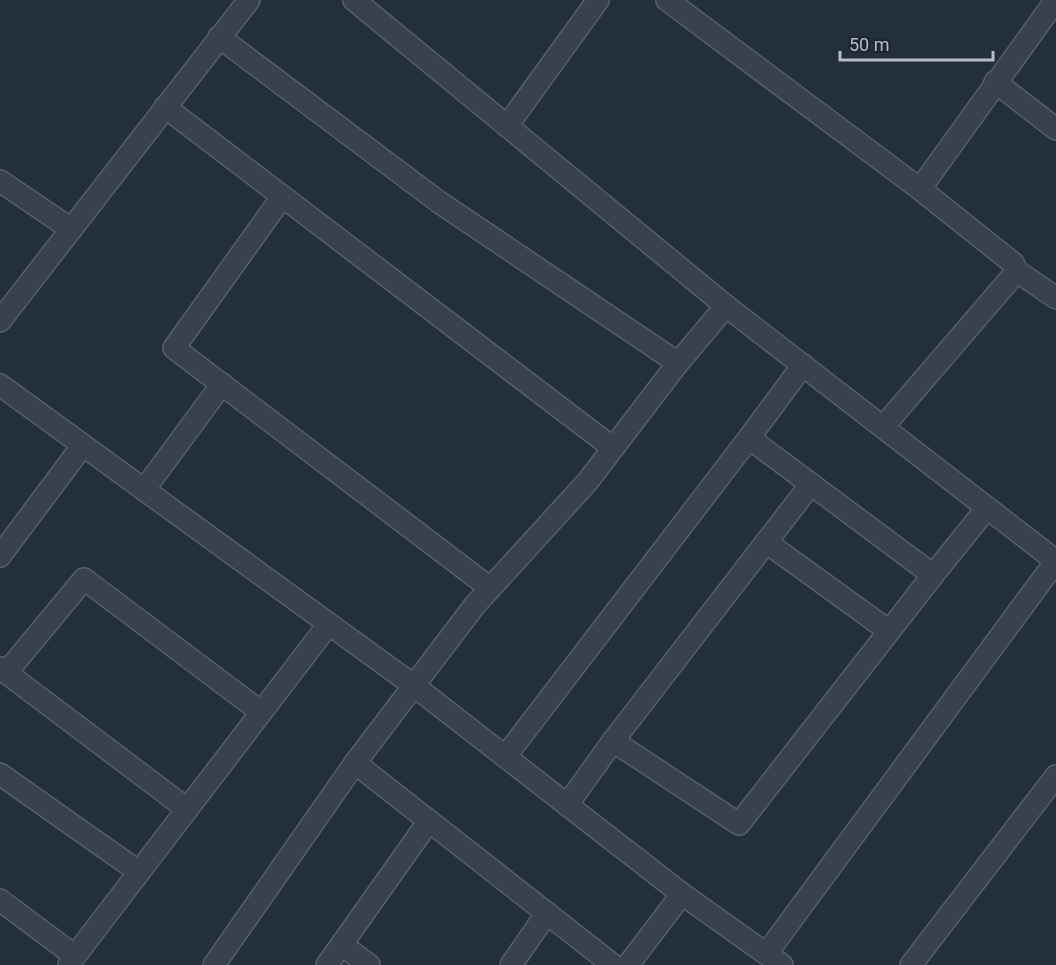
<svg xmlns="http://www.w3.org/2000/svg" width="1056" height="965" font-family="Roboto,sans-serif">
  <style>
    .lines { fill: none; stroke-linecap: round; stroke-linejoin: round }
    .minor-casing { stroke: #565f6c; stroke-width: 24 }
    .minor { stroke: #38414e; stroke-width: 21 }
  </style>
  <rect width="100%" height="100%" fill="#242f3e"/>
  <g class="lines">
    <g class="minor-casing">
      <g id="minor">
        <path d="M354,0L726,306"/>
        <path d="M667,0L920,189L1013,263L1017,271L1056,298"/>
        <path d="M219,37L439,202L678,363"/>
        <path d="M995,82L1056,129"/>
        <path d="M165,107L613,448"/>
        <path d="M507,126L598,0"/>
        <path d="M0,181L71,229"/>
        <path d="M920,189L1056,0"/>
        <path d="M282,197L174,348L490,588"/>
        <path d="M0,321L249,0"/>
        <path d="M803,365L749,438L933,575L987,508"/>
        <path d="M0,385L413,685L682,894L782,965"/>
        <path d="M883,427L1017,271"/>
        <path d="M144,490L222,384"/>
        <path d="M766,542L889,631"/>
        <path d="M0,556L83,445"/>
        <path d="M0,668L187,809"/>
        <path d="M6,673L84,579L261,712"/>
        <path d="M613,741L739,824L933,575"/>
        <path d="M505,757L749,438"/>
        <path d="M355,763L613,965"/>
        <path d="M0,774L139,872"/>
        <path d="M567,805L613,741L811,484"/>
        <path d="M0,900L75,956L69,965"/>
        <path d="M342,945L369,965"/>
        <path d="M767,953L1056,561"/>
        <path d="M75,956L328,625"/>
        <path d="M214,965L355,763L475,605L588,481L678,363L726,306L1056,561"/>
        <path d="M327,965L429,821"/>
        <path d="M511,965L547,913"/>
        <path d="M628,965L682,894"/>
        <path d="M911,965L1056,776"/>
      </g>
    </g>
    <use href="#minor" class="minor"/>
  </g>
  <path d="M840 51v9h153v-9" fill="none" stroke="#b4bcc9" stroke-width="3"/>
  <text x="849" y="51" font-size="18" fill="#b4bcc9" stroke="#1d2633" stroke-width="4.5" paint-order="stroke">50 m</text>
</svg>
